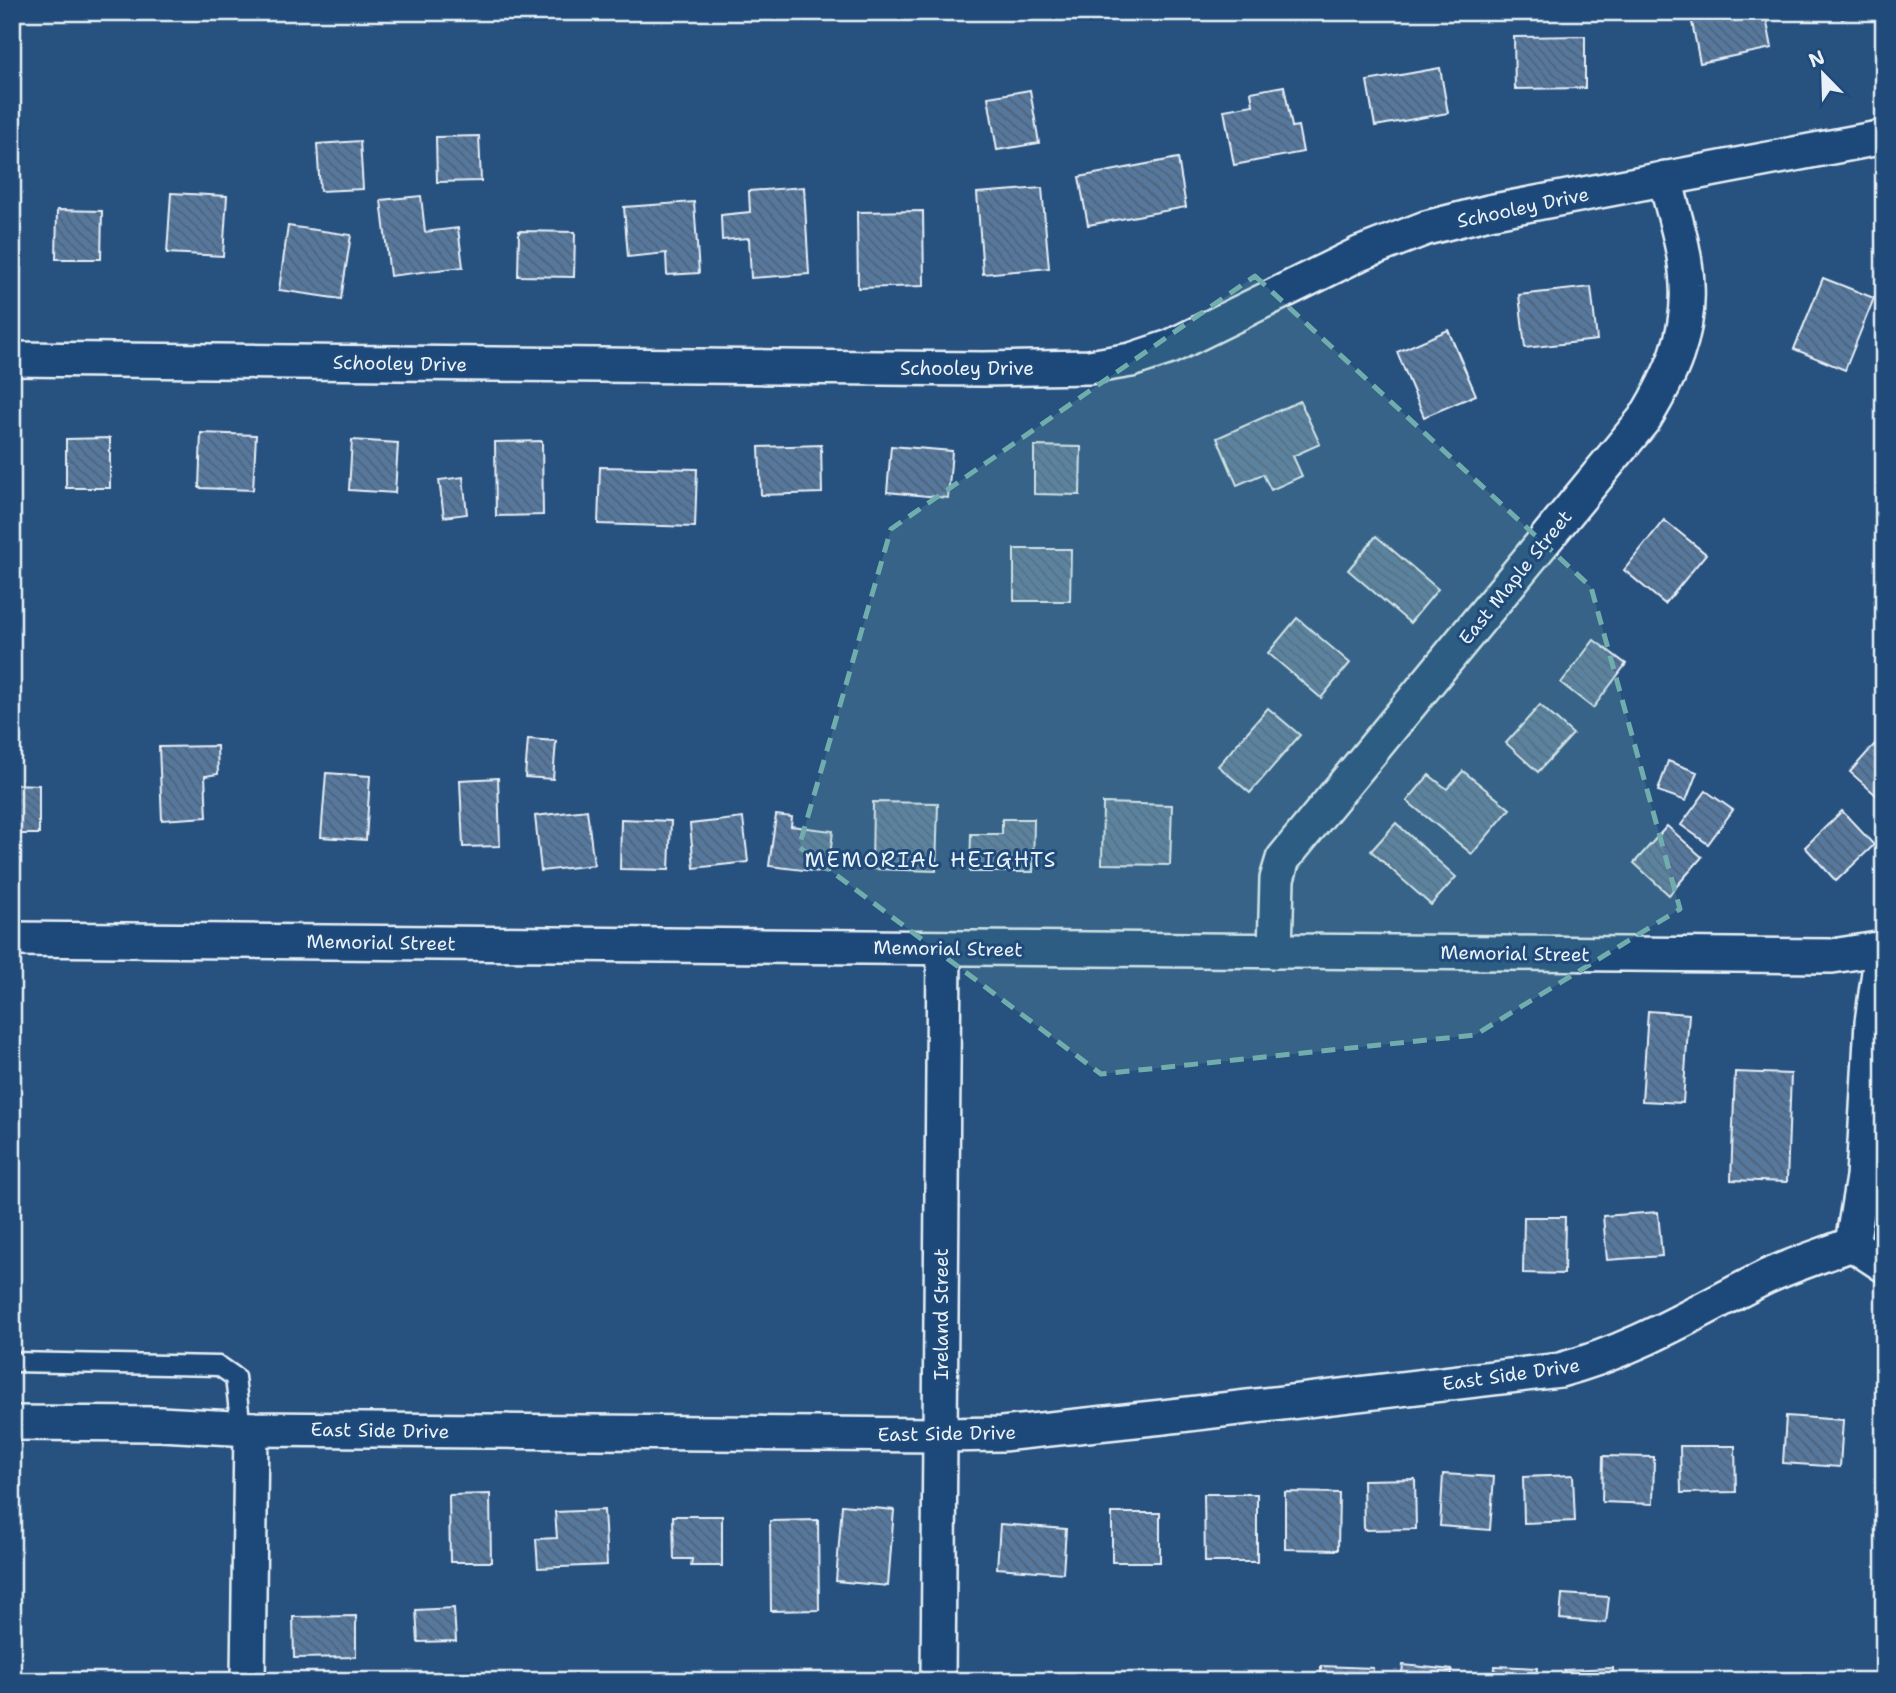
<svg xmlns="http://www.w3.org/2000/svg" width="1896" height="1693" font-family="'Shantell Sans',sans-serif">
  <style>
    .building { fill: url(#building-back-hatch); stroke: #e8f1f8; stroke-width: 2 }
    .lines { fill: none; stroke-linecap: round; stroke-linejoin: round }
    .service-casing { stroke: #e8f1f8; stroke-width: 23 }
    .minor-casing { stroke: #e8f1f8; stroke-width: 38 }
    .service { stroke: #1f4a7a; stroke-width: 18 }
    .minor { stroke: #1f4a7a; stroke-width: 33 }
    .marked { fill: #71adac; fill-opacity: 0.2; stroke: #71adac; stroke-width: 5; stroke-dasharray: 14 9; stroke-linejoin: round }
    .labels { text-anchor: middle; stroke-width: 6; stroke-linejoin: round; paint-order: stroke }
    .street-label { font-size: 19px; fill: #e8f1f8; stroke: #1f4a7a }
    .neighbourhood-label { font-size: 21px; letter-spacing: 2px; fill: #e8f1f8; stroke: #1f4a7a }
  </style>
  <defs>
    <pattern id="building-back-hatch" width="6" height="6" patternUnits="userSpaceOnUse" patternTransform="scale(1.75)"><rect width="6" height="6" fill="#57789d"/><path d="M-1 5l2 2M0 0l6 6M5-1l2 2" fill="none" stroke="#4f6278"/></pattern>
  </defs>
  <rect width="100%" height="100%" fill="#27517f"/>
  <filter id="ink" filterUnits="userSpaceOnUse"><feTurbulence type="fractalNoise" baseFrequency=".0143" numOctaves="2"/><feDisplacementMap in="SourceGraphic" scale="14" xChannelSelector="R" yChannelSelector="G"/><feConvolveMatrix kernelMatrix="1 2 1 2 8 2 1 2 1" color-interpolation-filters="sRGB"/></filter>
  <g filter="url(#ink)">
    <g class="building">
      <path d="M1690,12H1765L1772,48L1700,63Z"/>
      <path d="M1840,12H1867L1842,19Z"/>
      <path d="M1585,36V88L1515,89L1514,37Z"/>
      <path d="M1440,68L1448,113L1375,126L1367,81Z"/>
      <path d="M1284,86L1292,127L1298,126L1303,152L1234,165L1224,110L1253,105L1251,92Z"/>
      <path d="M1030,90L1039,143L997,150L988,97Z"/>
      <path d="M479,136L481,181L437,182L436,137Z"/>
      <path d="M360,141L363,189L320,191L317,144Z"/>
      <path d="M1178,158L1186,207L1088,225L1079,177Z"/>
      <path d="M804,187L809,274L751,278L749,238L722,240L721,215L750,212L749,191Z"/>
      <path d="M1042,188L1049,268L983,274L977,193Z"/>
      <path d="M171,193L227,196L223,256L167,253Z"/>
      <path d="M421,196L425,232L458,228L463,267L390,276L381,200Z"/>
      <path d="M694,202L699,273L667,275L666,253L628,257L624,207Z"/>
      <path d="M57,210L102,211L101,259H56Z"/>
      <path d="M923,211L924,286L858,288L857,212Z"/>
      <path d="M288,226L351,235L341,299L279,290Z"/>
      <path d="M519,231L575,232L574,277L518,276Z"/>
      <path d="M1823,278L1874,298L1845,370L1794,349Z"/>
      <path d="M1591,287L1597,340L1525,348L1519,295Z"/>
      <path d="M1448,330L1476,395L1424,417L1397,352Z"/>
      <path d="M1300,401L1320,444L1293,456L1302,476L1271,490L1263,474L1237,485L1217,438Z"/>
      <path d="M201,433L256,435L253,490L199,488Z"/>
      <path d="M110,438V488H66V439Z"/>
      <path d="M352,440L398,443L395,493L349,490Z"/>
      <path d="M542,441L543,515L496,516L495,442Z"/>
      <path d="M821,445L822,493L761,495L759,447Z"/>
      <path d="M891,446L952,451L948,498L887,492Z"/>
      <path d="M1034,446L1081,447L1080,495L1034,494Z"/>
      <path d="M600,467L697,469L695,527L598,524Z"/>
      <path d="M463,477L467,514L444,517L439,480Z"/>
      <path d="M1664,520L1706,554L1665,604L1624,570Z"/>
      <path d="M1376,536L1438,589L1410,623L1348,570Z"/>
      <path d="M1014,549H1071L1070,601H1014Z"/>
      <path d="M1297,618L1350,663L1321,698L1268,653Z"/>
      <path d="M1594,640L1626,664L1593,708L1561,683Z"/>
      <path d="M1540,705L1573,734L1538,772L1506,743Z"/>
      <path d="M1268,708L1300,735L1250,793L1218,766Z"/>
      <path d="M1882,736L1884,738V802L1850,772Z"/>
      <path d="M528,739L556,741L553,779L525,777Z"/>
      <path d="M217,746L218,774L205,776L207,817L162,820L159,747Z"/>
      <path d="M1668,761L1697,772L1686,801L1658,791Z"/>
      <path d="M1463,771L1510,809L1472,854L1407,801L1429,775L1447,789Z"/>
      <path d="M326,773L370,776L366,840L321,837Z"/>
      <path d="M498,778L500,846L463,847L460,780Z"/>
      <path d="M12,784L39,785V834H12Z"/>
      <path d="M1706,791L1733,810L1708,844L1681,825Z"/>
      <path d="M873,802L938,803L936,871L872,869Z"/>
      <path d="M1103,803L1172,805L1170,865L1102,864Z"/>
      <path d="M587,810L594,865L541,871L535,816Z"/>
      <path d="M1842,811L1874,845L1836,881L1805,847Z"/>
      <path d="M776,815L792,817L791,826L833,831L828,873L769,866Z"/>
      <path d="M743,818L748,862L694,868L690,824Z"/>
      <path d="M621,819L671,821L669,870L620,869Z"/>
      <path d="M1002,819H1034L1033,872H970L971,834H1002Z"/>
      <path d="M1396,823L1456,877L1431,905L1371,851Z"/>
      <path d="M1667,826L1702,857L1669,895L1634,863Z"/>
      <path d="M1648,1011L1689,1014L1683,1103L1642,1101Z"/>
      <path d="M1735,1072L1791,1074L1787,1182L1731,1180Z"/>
      <path d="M1658,1212L1662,1256L1607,1260L1603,1216Z"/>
      <path d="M1524,1217H1565L1564,1274L1523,1273Z"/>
      <path d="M1786,1416L1843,1420L1840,1467L1783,1463Z"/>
      <path d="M1680,1446H1735L1736,1492L1681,1493Z"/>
      <path d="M1603,1456L1654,1457L1653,1504L1602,1502Z"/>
      <path d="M1443,1474L1494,1477L1490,1530L1440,1526Z"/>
      <path d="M1573,1475L1575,1521L1524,1523L1523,1477Z"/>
      <path d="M1415,1479L1416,1529L1364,1530L1363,1480Z"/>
      <path d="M1285,1492L1339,1493L1338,1550L1285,1549Z"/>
      <path d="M490,1494L491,1562H450L449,1495Z"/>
      <path d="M1204,1494H1257V1562H1205Z"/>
      <path d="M842,1505L894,1510L888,1586L836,1581Z"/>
      <path d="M604,1510L607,1565L538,1568L536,1539L557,1538L555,1512Z"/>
      <rect x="1112" y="1513" width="48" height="49"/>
      <path d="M673,1516H722V1566H691L692,1559H674Z"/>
      <path d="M818,1520L819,1610L771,1611L770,1521Z"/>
      <path d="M1000,1524L1066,1529L1063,1573L997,1568Z"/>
      <path d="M1562,1594L1609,1597L1606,1623L1560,1619Z"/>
      <path d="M454,1608L456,1641L418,1642L416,1610Z"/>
      <path d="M356,1616V1657L294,1658L293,1617Z"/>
      <rect x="1878" y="1659" width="6" height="22"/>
      <path d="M1403,1665L1452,1670L1451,1681H1401Z"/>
      <path d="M1321,1666L1373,1668V1681H1321Z"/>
      <path d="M1495,1666L1537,1668L1536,1681H1494Z"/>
      <path d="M1613,1668V1681H1564V1670Z"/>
      <path d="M1753,1675V1681H1709V1679Z"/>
      <path d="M1852,1676V1681H1798L1797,1679Z"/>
    </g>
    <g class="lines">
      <g class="service-casing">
        <path id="service" d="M12,1362L219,1366L235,1377L241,1429"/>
      </g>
      <g class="minor-casing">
        <g id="minor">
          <path d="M12,359L983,369L1089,367L1131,360L1170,347L1359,254L1426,228L1489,212L1884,137"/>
          <path d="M12,939L1832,956L1884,948"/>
          <path d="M1275,951L1277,879L1283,859L1645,418C1670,377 1690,335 1687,285C1686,249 1673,213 1665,178"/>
          <path d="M1852,1244L1863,1177L1872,1022L1882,950"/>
          <path d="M1852,1244L1884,1265"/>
          <path d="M12,1423L160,1424L251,1429L940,1435L1002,1434L1163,1417L1560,1370C1634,1351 1699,1310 1766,1277C1794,1264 1824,1255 1852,1244"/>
          <path d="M248,1681L251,1429"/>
          <path d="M938,1681L944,948"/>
        </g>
      </g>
      <use href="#service" class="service"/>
      <use href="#minor" class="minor"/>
    </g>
  </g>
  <path class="marked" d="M1255,276L1591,587L1680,909L1475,1035L1101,1074L799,847L891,529Z"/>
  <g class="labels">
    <g class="street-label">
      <text transform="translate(1523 207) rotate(-12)" y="7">Schooley Drive</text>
      <text transform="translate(400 363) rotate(1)" y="7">Schooley Drive</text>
      <text x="967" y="375">Schooley Drive</text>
      <text transform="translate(1515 577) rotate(-51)" y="7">East Maple Street</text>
      <text transform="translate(381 942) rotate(1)" y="7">Memorial Street</text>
      <text transform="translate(948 948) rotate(1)" y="7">Memorial Street</text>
      <text transform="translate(1515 953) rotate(1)" y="7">Memorial Street</text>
      <text transform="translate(941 1314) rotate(-90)" y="7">Ireland Street</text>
      <text transform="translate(1511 1374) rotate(-8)" y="7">East Side Drive</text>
      <text transform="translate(380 1430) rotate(1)" y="7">East Side Drive</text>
      <text transform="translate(947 1433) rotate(-1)" y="7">East Side Drive</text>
    </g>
    <g class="neighbourhood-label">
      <text x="931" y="867">MEMORIAL HEIGHTS</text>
    </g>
  </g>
  <rect width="1896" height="1693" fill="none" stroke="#1f4a7a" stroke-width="42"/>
  <rect x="21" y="21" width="1854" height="1651" fill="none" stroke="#e8f1f8" stroke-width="2.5" filter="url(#ink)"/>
  <g transform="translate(1823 74) rotate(337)" stroke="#1f4a7a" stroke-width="5" paint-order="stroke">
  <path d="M0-5L12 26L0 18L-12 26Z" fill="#e8f1f8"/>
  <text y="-10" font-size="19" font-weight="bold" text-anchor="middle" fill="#e8f1f8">N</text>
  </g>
</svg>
